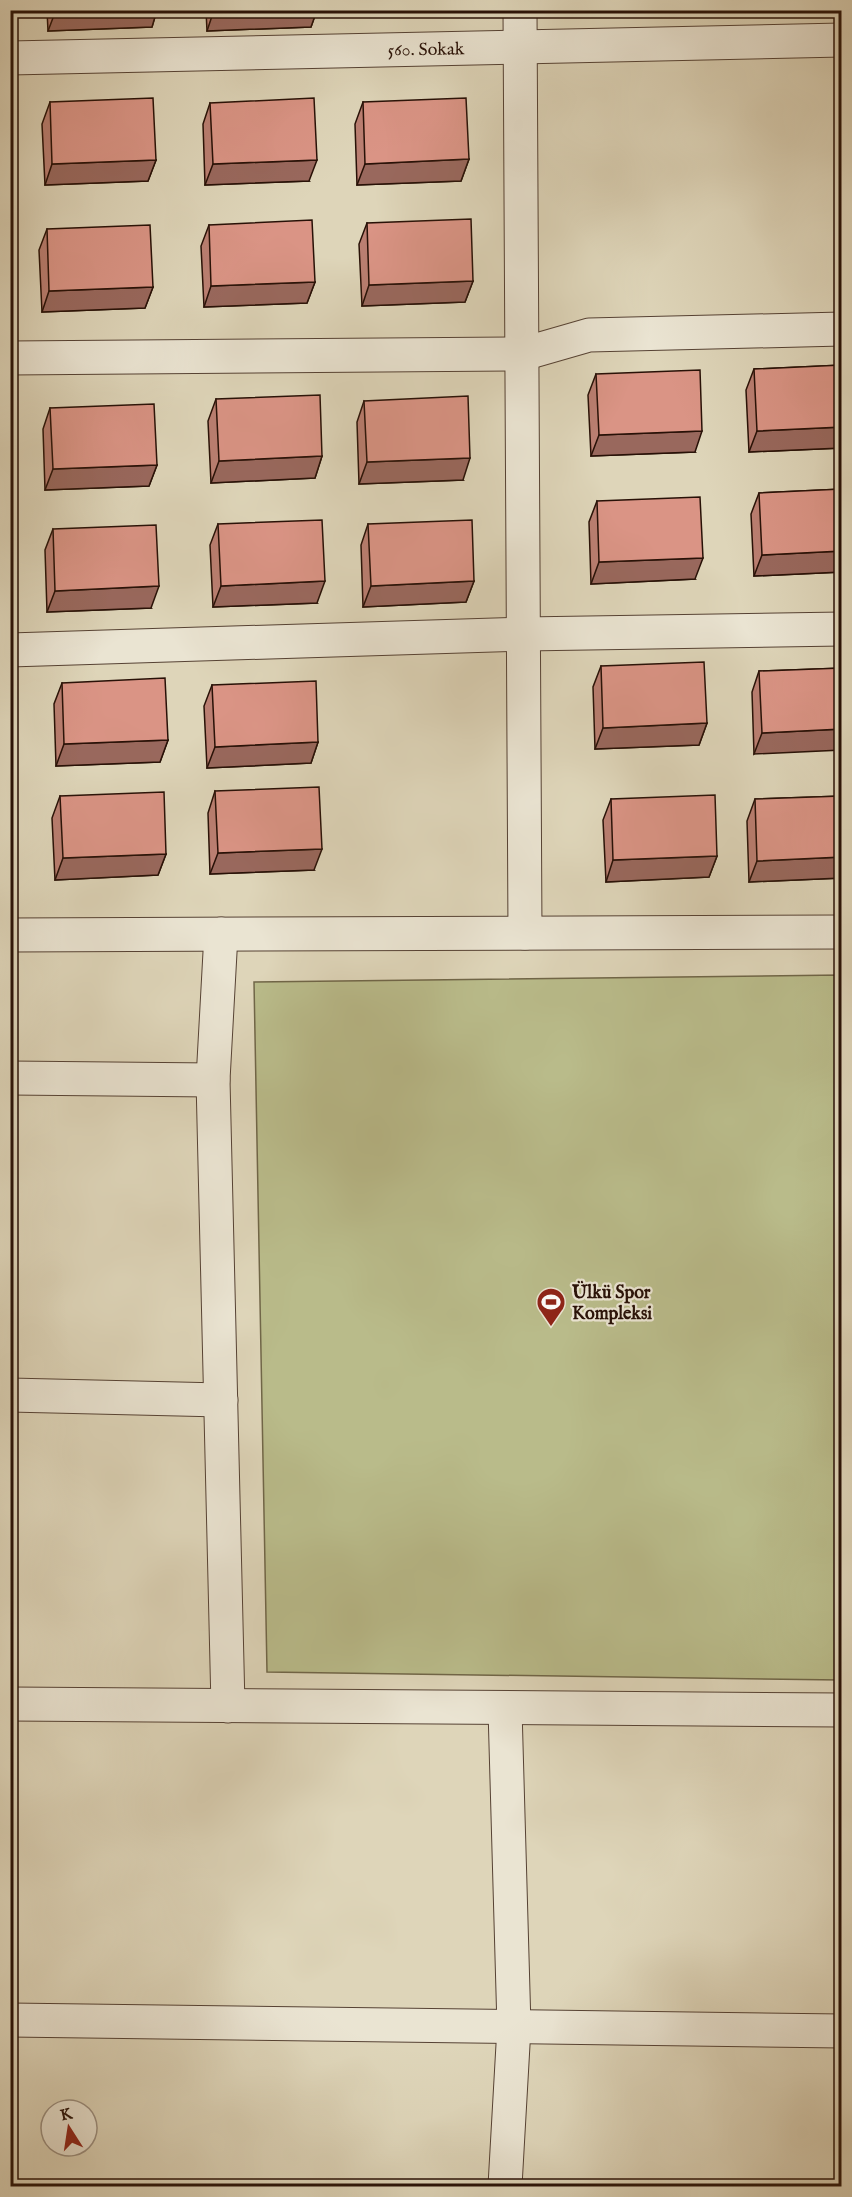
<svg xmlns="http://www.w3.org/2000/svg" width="852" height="2197" font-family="'IM FELL English',serif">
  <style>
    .green { fill: #b9bb8a; stroke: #706648; stroke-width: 1.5 }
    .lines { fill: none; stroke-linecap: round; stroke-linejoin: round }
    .minor-casing { stroke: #564234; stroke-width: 35 }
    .tertiary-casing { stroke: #564234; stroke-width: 35 }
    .minor { stroke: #eae4d2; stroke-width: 33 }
    .tertiary { stroke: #eae4d2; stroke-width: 33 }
    .wall { fill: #bb7f72; stroke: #281107; stroke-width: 1.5 }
    .shaded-wall { fill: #99685d; stroke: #281107; stroke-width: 1.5 }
    .building { fill: #da9485; stroke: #281107; stroke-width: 1.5 }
    .labels { text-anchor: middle; stroke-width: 4.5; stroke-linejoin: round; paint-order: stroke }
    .street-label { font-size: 18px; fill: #281107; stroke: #eae4d2 }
    .poi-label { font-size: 18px; font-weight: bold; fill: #281107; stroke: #eae4d2; text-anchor: start }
  </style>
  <rect width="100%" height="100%" fill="#ded5b9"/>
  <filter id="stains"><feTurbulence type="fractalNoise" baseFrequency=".00333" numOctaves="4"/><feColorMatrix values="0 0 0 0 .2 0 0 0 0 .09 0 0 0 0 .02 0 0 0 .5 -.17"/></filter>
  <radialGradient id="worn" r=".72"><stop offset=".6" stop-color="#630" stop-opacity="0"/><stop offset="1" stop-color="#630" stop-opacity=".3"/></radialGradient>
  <path class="green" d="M841,975V1680L267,1672L254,982Z"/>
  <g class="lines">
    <g class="minor-casing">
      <g id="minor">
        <path d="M520,10L525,933"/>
        <path d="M10,58L842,40"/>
        <path d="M10,358L523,354L589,335L842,329"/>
        <path d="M10,650L524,634L842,629"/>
        <path d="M221,934L213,1080L228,1706"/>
        <path d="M10,1078L213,1080"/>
        <path d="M10,1395L221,1400"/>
        <path d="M10,1704L842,1710"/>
        <path d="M10,2020L842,2031"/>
        <path d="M505,2186L514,2027L505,1709"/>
      </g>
    </g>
    <g class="tertiary-casing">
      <path id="tertiary" d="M10,935L842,932"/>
    </g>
    <use href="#minor" class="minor"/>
    <use href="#tertiary" class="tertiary"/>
  </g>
  <g class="wall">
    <path d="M47,10H157L152,27L48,31Z"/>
    <path d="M206,10H317L311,27L207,31Z"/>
    <path d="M50,102L156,160L148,181L45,185L42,124Z"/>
    <path d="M363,102L469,159L461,181L357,185L355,124Z"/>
    <path d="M210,103L309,181L205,185L203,124Z"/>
    <path d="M367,223L473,281L465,302L362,306L359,244Z"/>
    <path d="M209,225L315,282L307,303L204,307L201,246Z"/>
    <path d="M47,229L153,287L145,308L42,312L39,250Z"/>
    <path d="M842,365V448L749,452L746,390L754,369Z"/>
    <path d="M596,374L695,452L591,456L588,395Z"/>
    <path d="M216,399L322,456L315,478L211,483L208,421Z"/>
    <path d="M364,401L463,480L359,484L357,422Z"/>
    <path d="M50,408L157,465L149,486L45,490L43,429Z"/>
    <path d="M842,489V572L754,576L751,514L759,493Z"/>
    <path d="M597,501L695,579L591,584L589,522Z"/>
    <path d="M218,524L317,603L213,607L210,545Z"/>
    <path d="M368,524L474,581L466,602L363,607L361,545Z"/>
    <path d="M53,529L151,608L47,612L45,550Z"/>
    <path d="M601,666L707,723L699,745L595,749L593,687Z"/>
    <path d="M842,668L754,754L752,692L759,671Z"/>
    <path d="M62,683L168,740L160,762L56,766L54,704Z"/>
    <path d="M212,685L318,742L311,763L207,768L204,706Z"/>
    <path d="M215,791L314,870L210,874L208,813Z"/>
    <path d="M60,796L166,854L158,875L55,880L52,818Z"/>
    <path d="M842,796V878L749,882L747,821L755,799Z"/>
    <path d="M611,799L717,856L709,877L606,882L603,820Z"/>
  </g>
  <g class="shaded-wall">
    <path d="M56,10H157L152,27L48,31Z"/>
    <path d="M214,10H317L311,27L207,31Z"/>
    <path d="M469,159L461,181L357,185L365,164Z"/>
    <path d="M156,160L148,181L45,185L52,164Z"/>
    <path d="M317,160L309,181L205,185L213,164Z"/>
    <path d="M473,281L465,302L362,306L369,285Z"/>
    <path d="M315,282L307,303L204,307L211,286Z"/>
    <path d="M153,287L145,308L42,312L49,291Z"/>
    <path d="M842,427V448L749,452L757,431Z"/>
    <path d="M702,431L695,452L591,456L599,435Z"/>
    <path d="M322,456L315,478L211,483L219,461Z"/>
    <path d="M470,458L463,480L359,484L367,462Z"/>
    <path d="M157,465L149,486L45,490L53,469Z"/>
    <path d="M842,551V572L754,576L762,555Z"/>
    <path d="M703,558L695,579L591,584L599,562Z"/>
    <path d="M325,581L317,603L213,607L221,586Z"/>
    <path d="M474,581L466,602L363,607L371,586Z"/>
    <path d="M159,586L151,608L47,612L55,591Z"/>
    <path d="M707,723L699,745L595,749L603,728Z"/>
    <path d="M842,729V750L754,754L762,733Z"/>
    <path d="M168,740L160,762L56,766L64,744Z"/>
    <path d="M318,742L311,763L207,768L215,747Z"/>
    <path d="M322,849L314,870L210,874L218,853Z"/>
    <path d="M166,854L158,875L55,880L63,858Z"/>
    <path d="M717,856L709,877L606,882L613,860Z"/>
    <path d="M842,857V878L749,882L757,861Z"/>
  </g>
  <g class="building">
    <path d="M153,98L156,160L52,164L50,102Z"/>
    <path d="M314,98L317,160L213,164L210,103Z"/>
    <path d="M466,98L469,159L365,164L363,102Z"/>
    <path d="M471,219L473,281L369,285L367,223Z"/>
    <path d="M312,220L315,282L211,286L209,225Z"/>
    <path d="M150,225L153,287L49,291L47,229Z"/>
    <path d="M842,365V427L757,431L754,369Z"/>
    <path d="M700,370L702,431L599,435L596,374Z"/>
    <path d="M320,395L322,456L219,461L216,399Z"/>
    <path d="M468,396L470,458L367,462L364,401Z"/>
    <path d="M154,404L157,465L53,469L50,408Z"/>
    <path d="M842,489V551L762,555L759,493Z"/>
    <path d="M700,497L703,558L599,562L597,501Z"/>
    <path d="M322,520L325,581L221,586L218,524Z"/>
    <path d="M472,520L474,581L371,586L368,524Z"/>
    <path d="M156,525L159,586L55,591L53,529Z"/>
    <path d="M704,662L707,723L603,728L601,666Z"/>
    <path d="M842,668V729L762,733L759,671Z"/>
    <path d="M165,678L168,740L64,744L62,683Z"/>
    <path d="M316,681L318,742L215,747L212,685Z"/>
    <path d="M319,787L322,849L218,853L215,791Z"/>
    <path d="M164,792L166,854L63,858L60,796Z"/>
    <path d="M715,795L717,856L613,860L611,799Z"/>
    <path d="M842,796V857L757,861L755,799Z"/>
  </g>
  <defs>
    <g id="stadium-pin" transform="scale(1.5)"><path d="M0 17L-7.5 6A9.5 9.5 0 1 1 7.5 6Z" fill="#8f2418" stroke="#eae4d2"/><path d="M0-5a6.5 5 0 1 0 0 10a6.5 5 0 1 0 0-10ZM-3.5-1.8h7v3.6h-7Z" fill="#fff"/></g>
  </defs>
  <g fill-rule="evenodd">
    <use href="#stadium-pin" x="551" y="1302"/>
  </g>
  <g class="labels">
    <g class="street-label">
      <text transform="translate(426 49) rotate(-1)" y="6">560. Sokak</text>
    </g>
    <g class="poi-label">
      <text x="572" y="1298">Ülkü Spor<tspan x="572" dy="21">Kompleksi</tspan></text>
    </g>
  </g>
  <rect width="852" height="2197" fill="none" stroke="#ded5b9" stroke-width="36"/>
  <rect x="12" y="12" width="828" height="2173" fill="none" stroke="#281107" stroke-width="3"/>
  <rect x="18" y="18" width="816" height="2161" fill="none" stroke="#281107" stroke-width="1.5"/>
  <g transform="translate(69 2128) rotate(348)"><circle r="28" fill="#eae4d2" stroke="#9c9081" stroke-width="1.5"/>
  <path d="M0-4.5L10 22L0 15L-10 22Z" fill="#8f2418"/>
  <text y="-9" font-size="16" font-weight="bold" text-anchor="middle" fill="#281107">K</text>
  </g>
  <rect width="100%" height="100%" filter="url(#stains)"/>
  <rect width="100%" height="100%" fill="url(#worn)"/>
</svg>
